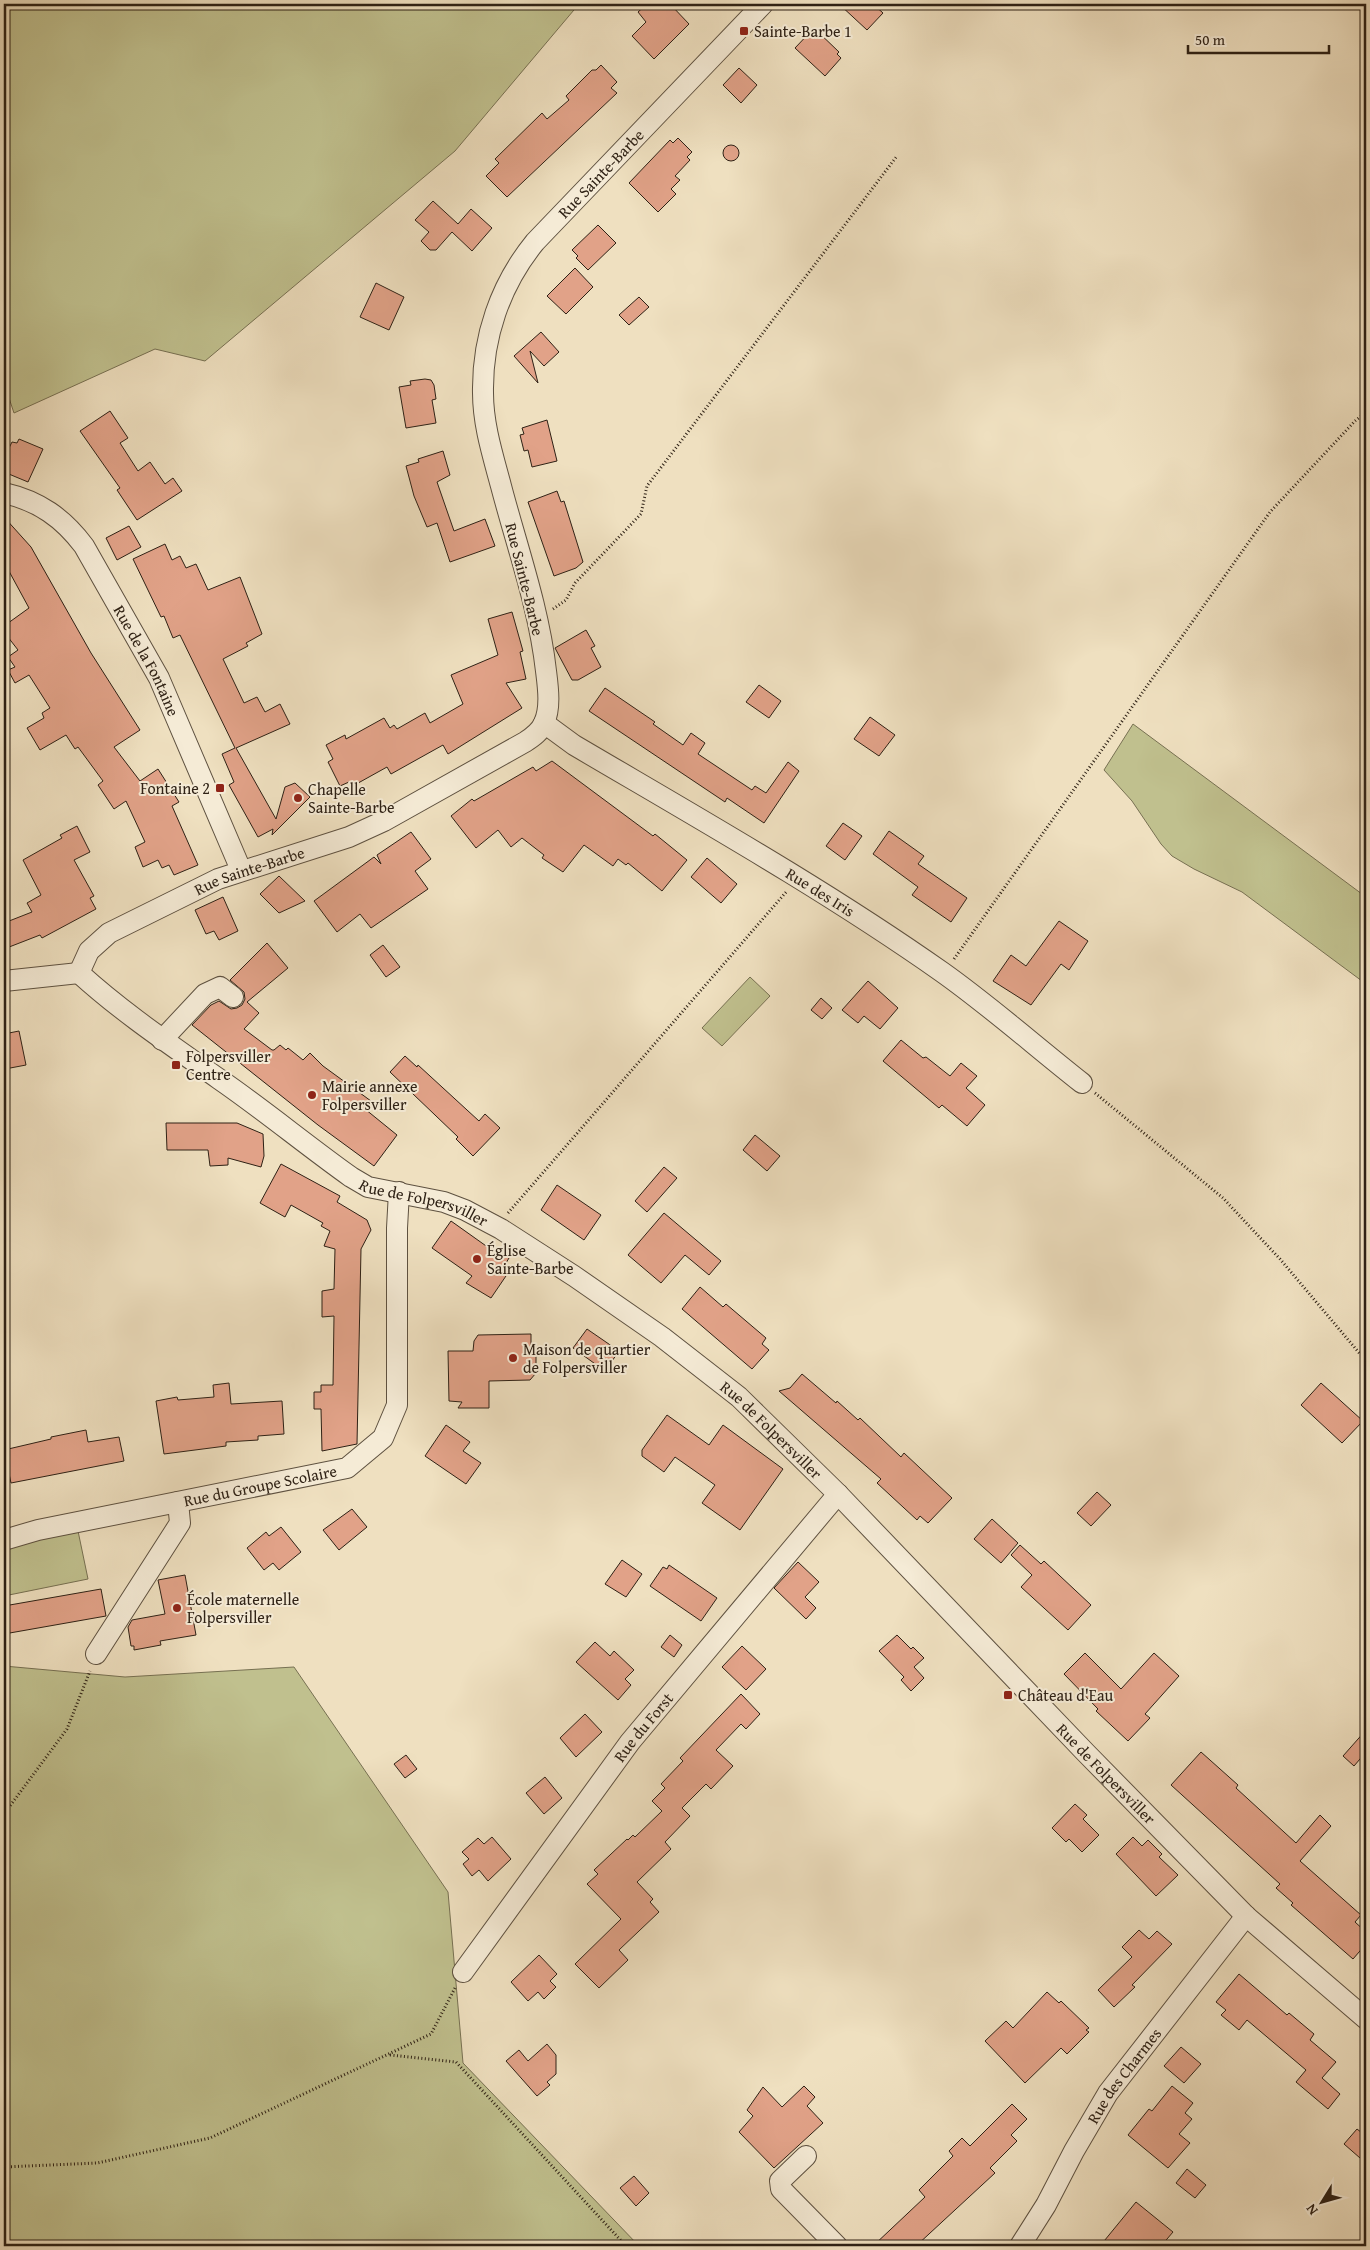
<svg xmlns="http://www.w3.org/2000/svg" width="1370" height="2250" font-family="'Gentium Book Plus',serif">
  <style>
    .green { fill: #c0c08e; stroke: #777052 }
    .building { fill: #e1a288; stroke: #2e2115 }
    .lines { fill: none; stroke-linecap: round; stroke-linejoin: round }
    .minor-casing { stroke: #5e5140; stroke-width: 22 }
    .path { stroke: #2e2115; stroke-width: 3; stroke-dasharray: 1 2.5; stroke-linecap: butt }
    .minor { stroke: #f5ebd6; stroke-width: 20 }
    .poi-dot { fill: #8f2418; stroke: #f5ebd6; stroke-width: 2 }
    .labels { text-anchor: middle; stroke-width: 4; stroke-linejoin: round; paint-order: stroke }
    .poi-label { font-size: 16px; fill: #2e2115; stroke: #f5ebd6; text-anchor: start }
    .street-label { font-size: 16px; fill: #2e2115; stroke: #f5ebd6 }
  </style>
  <rect width="100%" height="100%" fill="#efe0c0"/>
  <filter id="stains"><feTurbulence type="fractalNoise" baseFrequency=".004" numOctaves="4"/><feColorMatrix values="0 0 0 0 .2 0 0 0 0 .09 0 0 0 0 .02 0 0 0 .5 -.17"/></filter>
  <radialGradient id="worn" r=".72"><stop offset=".6" stop-color="#630" stop-opacity="0"/><stop offset="1" stop-color="#630" stop-opacity=".3"/></radialGradient>
  <g class="green">
    <path d="M4,4H579L455,151L205,361L155,349L14,413L4,383Z"/>
    <path d="M1133,724L1366,897V984L1242,892L1194,869L1172,856L1161,844L1132,801L1104,770Z"/>
    <path d="M750,977L770,996L722,1046L702,1028Z"/>
    <path d="M78,1531L88,1579L4,1596V1546Z"/>
    <path d="M4,1666L125,1677L294,1667L448,1892L463,2063L639,2246H4Z"/>
  </g>
  <g class="building">
    <path d="M647,4H670L689,24L654,59L632,36L646,22L638,12Z"/>
    <path d="M839,4H873L883,13L867,30Z"/>
    <path d="M814,28L839,52L837,54L841,58L825,76L795,48Z"/>
    <path d="M601,65L617,82L611,88L617,93L507,197L486,176L499,163L495,159L542,113L547,119L569,100L566,96L592,70H596Z"/>
    <path d="M739,68L757,85L741,103L723,85Z"/>
    <path d="M678,138L692,152L687,157L690,160L675,176L680,180L671,189L676,194L658,212L629,183L670,140L673,143Z"/>
    <circle cx="731" cy="153" r="8"/>
    <path d="M433,201L458,224L471,209L492,228L472,251L452,232L436,250H430L421,241L429,232L415,220Z"/>
    <path d="M598,225L616,243L588,270L576,258L578,256L572,250Z"/>
    <path d="M575,268L593,287L566,314L547,296Z"/>
    <path d="M376,283L404,297L389,330L360,317Z"/>
    <path d="M639,297L649,307L629,325L619,315Z"/>
    <path d="M541,332L559,352L544,366L530,351L538,383L514,356Z"/>
    <path d="M425,379L431,380L434,385L436,399L432,400L436,423L406,428L399,387L411,385L410,381Z"/>
    <path d="M110,411L128,438L120,443L138,471L150,462L165,484L173,478L182,491L137,520L117,490L120,488L80,431Z"/>
    <path d="M547,420L557,461L532,467L528,450L524,451L520,435L524,434L522,428Z"/>
    <path d="M19,439L43,449L28,482L4,472V446L9,448L12,442L17,443Z"/>
    <path d="M443,451L450,475L437,482L454,531L485,519L495,546L450,562L437,523L427,527L414,496L406,466L419,462L418,459Z"/>
    <path d="M557,491L561,502L564,501L583,562L576,568L554,576L528,502Z"/>
    <path d="M4,517L31,547L91,653L140,730L114,747L140,781L158,769L179,802L172,806L198,865L174,875L169,865L162,868L158,860L143,867L135,847L145,842L126,801L114,809L98,785L103,781L78,747L75,749L66,735L40,750L27,728L44,718L42,713L50,708L29,675L15,683L8,670L15,667L8,657L18,650L4,632V626L29,608L4,562Z"/>
    <path d="M129,526L141,547L117,560L106,538Z"/>
    <path d="M165,544L172,560L180,556L186,568L196,564L208,590L240,577L262,634L246,643L248,646L223,659L244,703L257,697L265,712L280,704L290,724L236,748L276,819L285,787L295,783L310,797L272,835L273,829L258,837L229,785L234,782L222,754L235,748L180,635L173,638L164,616L161,617L133,559Z"/>
    <path d="M512,612L523,651L520,652L526,679L506,683L522,708L448,754L443,745L391,774L387,767L351,787L349,782L340,786L328,762L333,759L326,745L345,735L346,739L384,718L390,728L394,725L397,729L425,713L430,723L463,704L451,675L498,655L488,619Z"/>
    <path d="M586,630L595,646L591,648L601,667L578,680H572L555,648Z"/>
    <path d="M759,685L781,701L769,718L746,702Z"/>
    <path d="M605,688L655,722L653,724L683,745L691,733L705,743L698,754L752,790L755,786L766,793L788,762L799,771L764,823L727,798L725,802L589,711Z"/>
    <path d="M870,717L895,735L879,756L854,739Z"/>
    <path d="M552,761L653,836L655,834L687,860L662,891L628,863L626,865L618,859L613,866L584,845L563,872L542,858L544,855L522,838L511,847L498,830L476,848L451,816L472,799L474,801L533,767L536,771Z"/>
    <path d="M843,823L862,836L845,860L826,846Z"/>
    <path d="M77,826L90,852L74,860L94,896L90,898L96,909L42,938L40,935L4,949V923L32,912L27,903L41,895L23,860L62,838L60,835Z"/>
    <path d="M889,831L924,856L918,864L967,898L951,922L912,895L918,887L873,854Z"/>
    <path d="M411,832L431,859L415,871L428,889L371,928L360,914L337,932L314,901L374,857L381,864L377,855Z"/>
    <path d="M707,858L737,884L721,903L691,877Z"/>
    <path d="M279,876L305,901L279,913L260,894Z"/>
    <path d="M223,897L238,931L219,940L214,931L206,934L195,910Z"/>
    <path d="M1059,921L1088,941L1069,970L1061,964L1031,1005L993,981L1011,955L1026,966Z"/>
    <path d="M267,943L288,968L247,1002L259,1013L244,1029L272,1050H274L280,1045L286,1050L288,1048L303,1060L310,1053L323,1066L371,1101L365,1109L397,1135L374,1166L318,1125L192,1025L211,1005L219,1001L231,1009L237,1008L242,1005L245,999L244,992L230,980Z"/>
    <path d="M383,945L400,967L386,977L370,955Z"/>
    <path d="M868,981L898,1008L880,1029L864,1016L858,1023L842,1010Z"/>
    <path d="M821,998L832,1008L822,1019L811,1010Z"/>
    <path d="M19,1031L26,1065L5,1069L4,1034Z"/>
    <path d="M901,1040L923,1058L926,1057L950,1076L961,1063L977,1076L966,1088L985,1105L967,1126L942,1105L939,1108L883,1061Z"/>
    <path d="M405,1056L417,1067L418,1065L479,1121L485,1114L500,1128L473,1156L456,1139L458,1137L390,1072Z"/>
    <path d="M166,1123H237L263,1134L264,1156L261,1167L228,1158V1165L210,1166L208,1150H167Z"/>
    <path d="M755,1135L780,1156L767,1171L743,1150Z"/>
    <path d="M281,1164L340,1196L337,1202L367,1220L371,1230L361,1249L357,1444L322,1451L321,1409H314V1392H321V1385H333L334,1316L322,1317V1291L334,1289L335,1249L324,1246L330,1231L321,1226L323,1223L291,1205L285,1217L260,1203Z"/>
    <path d="M664,1167L677,1178L647,1212L635,1201Z"/>
    <path d="M557,1185L601,1215L584,1240L541,1210Z"/>
    <path d="M664,1213L721,1261L709,1275L685,1255L661,1283L628,1255Z"/>
    <path d="M451,1221L496,1253L500,1251L509,1258L506,1263L508,1273L491,1298L466,1283L472,1276L432,1248Z"/>
    <path d="M700,1287L723,1307L726,1304L766,1338L762,1344L769,1350L752,1369L682,1309Z"/>
    <path d="M587,1329L619,1351L605,1371L573,1348Z"/>
    <path d="M531,1334V1345L536,1353V1373L530,1380L489,1381V1408H458L462,1402L449,1401L448,1351H473L474,1341L478,1335Z"/>
    <path d="M802,1374L836,1403L837,1401L858,1420L860,1418L901,1457L904,1453L952,1498L928,1523L920,1516L917,1520L877,1483L881,1479L779,1391L790,1388Z"/>
    <path d="M229,1383L231,1404L282,1401L284,1434L258,1436V1440L226,1442V1446L164,1454L156,1401L177,1397L178,1400L214,1397L213,1385Z"/>
    <path d="M1321,1383L1363,1421L1342,1443L1301,1405Z"/>
    <path d="M667,1415L709,1445L723,1425L783,1469L740,1530L702,1503L715,1485L675,1457L664,1472L642,1456V1450Z"/>
    <path d="M446,1425L470,1442L463,1451L481,1463L466,1484L425,1456Z"/>
    <path d="M86,1430L88,1442L119,1437L124,1461L11,1483L4,1450L51,1439V1437Z"/>
    <path d="M1097,1492L1111,1505L1091,1526L1077,1513Z"/>
    <path d="M352,1509L367,1527L339,1550L323,1530Z"/>
    <path d="M992,1519L1018,1543L1001,1563L974,1539Z"/>
    <path d="M281,1527L301,1552L279,1570L273,1563L264,1570L247,1548L266,1532L269,1536Z"/>
    <path d="M1020,1545L1041,1564L1044,1561L1091,1605L1068,1630L1021,1587L1032,1575L1011,1555Z"/>
    <path d="M622,1560L642,1574L626,1597L605,1584Z"/>
    <path d="M798,1562L819,1582L805,1597L816,1608L806,1619L774,1588Z"/>
    <path d="M669,1565L717,1598L701,1621L650,1586L663,1567L667,1569Z"/>
    <path d="M185,1575L196,1635L160,1641L161,1645L134,1650V1646H131L128,1627L132,1620L165,1614L158,1580Z"/>
    <path d="M101,1589L106,1616L4,1634V1606Z"/>
    <path d="M670,1635L682,1645L674,1657L661,1647Z"/>
    <path d="M897,1635L911,1649L913,1647L924,1658L914,1667L924,1678L911,1691L901,1680L904,1677L879,1651Z"/>
    <path d="M595,1642L610,1656L614,1651L634,1670L625,1679L631,1685L618,1700L576,1662Z"/>
    <path d="M742,1646L766,1669L746,1690L722,1667Z"/>
    <path d="M1085,1653L1121,1689L1154,1653L1179,1676L1145,1714L1150,1718L1128,1741L1096,1711L1098,1709L1064,1674Z"/>
    <path d="M741,1694L760,1714L746,1729L741,1724L716,1750L733,1766L711,1789L706,1784L682,1808L690,1816L665,1842L671,1849L637,1882L653,1899L650,1902L659,1912L619,1950L628,1960L599,1988L575,1964L621,1919L587,1884L598,1874L594,1870L627,1839L628,1840L633,1835L635,1837L662,1811L652,1801L665,1788L661,1784L683,1761L680,1758Z"/>
    <path d="M585,1714L602,1732L576,1757L560,1738Z"/>
    <path d="M1366,1730V1752L1354,1766L1343,1756Z"/>
    <path d="M1201,1752L1238,1785L1236,1788L1296,1843L1320,1815L1331,1826L1300,1861L1361,1915L1355,1922L1366,1932V1944L1353,1959L1291,1905L1293,1903L1276,1888L1280,1884L1171,1785Z"/>
    <path d="M406,1755L417,1769L405,1778L394,1764Z"/>
    <path d="M545,1777L562,1798L544,1814L526,1793Z"/>
    <path d="M1075,1804L1087,1815L1083,1819L1099,1835L1082,1852L1069,1839L1066,1842L1052,1828Z"/>
    <path d="M492,1837L511,1859L488,1881L479,1870L472,1876L463,1864L469,1859L462,1852L478,1838L484,1844Z"/>
    <path d="M1133,1837L1142,1846L1148,1840L1162,1854L1159,1857L1178,1875L1156,1896L1116,1854Z"/>
    <path d="M1139,1930L1149,1939L1157,1931L1172,1944L1132,1985L1135,1987L1114,2007L1098,1990L1132,1957L1122,1947Z"/>
    <path d="M539,1955L557,1974L550,1981L556,1987L544,1999L538,1992L528,2001L511,1982Z"/>
    <path d="M1239,1974L1287,2015L1289,2013L1314,2034L1310,2040L1336,2062L1322,2078L1340,2094L1328,2109L1296,2082L1306,2070L1247,2020L1239,2030L1221,2015L1226,2010L1216,2002Z"/>
    <path d="M1047,1992L1059,2003L1061,2001L1089,2028L1086,2030L1089,2032L1067,2054L1061,2048L1025,2083L985,2041L1006,2021L1013,2028Z"/>
    <path d="M547,2044L556,2055V2074L547,2082L550,2085L537,2096L506,2061L519,2050L528,2061Z"/>
    <path d="M1181,2047L1201,2064L1184,2083L1164,2066Z"/>
    <path d="M804,2086L815,2097L807,2106L823,2123L774,2168L739,2132L753,2116L747,2110L763,2087L782,2107Z"/>
    <path d="M1172,2086L1193,2103L1185,2113L1192,2119L1179,2134L1190,2143L1168,2168L1128,2135L1149,2109L1152,2111Z"/>
    <path d="M1012,2104L1027,2119L1011,2135L1017,2141L990,2168L995,2173L916,2246H873L925,2197L919,2190L953,2156L949,2151L962,2138L970,2146Z"/>
    <path d="M1357,2129L1366,2136V2150L1360,2158L1344,2144Z"/>
    <path d="M1187,2169L1206,2185L1195,2198L1176,2183Z"/>
    <path d="M634,2176L649,2193L636,2206L620,2188Z"/>
    <path d="M1136,2202L1173,2232L1161,2246H1100Z"/>
  </g>
  <g class="lines">
    <g class="minor-casing">
      <g id="minor">
        <path id="s1" d="M4,493C39,501 63,518 84,546L159,678L241,870"/>
        <path id="s2" d="M544,723L574,745C698,818 824,889 942,972C990,1006 1035,1046 1082,1083"/>
        <path id="s3" d="M79,973C123,1013 171,1045 219,1079C264,1110 306,1145 351,1177L368,1187L444,1202L465,1210L501,1229L574,1276L662,1337L739,1397L838,1494L1086,1753L1246,1916L1366,2019"/>
        <path id="s4" d="M79,973L89,951L109,933L218,879L349,837L384,821L525,742C533,737 540,732 544,723C551,708 548,687 546,671C539,608 517,547 501,486C493,456 483,425 483,393C482,338 500,285 535,242L763,4"/>
        <path d="M4,981L79,973"/>
        <path d="M162,1040L205,994L220,987L233,997"/>
        <path id="s5" d="M4,1540L38,1530L347,1468L383,1438L397,1405V1228L399,1192"/>
        <path d="M96,1654L180,1523L178,1502"/>
        <path id="s6" d="M463,1972L630,1742L838,1494"/>
        <path d="M806,2156L780,2181L781,2189L837,2246"/>
        <path id="s7" d="M1020,2246L1046,2205L1074,2151L1108,2093L1246,1916"/>
      </g>
    </g>
    <g class="path">
      <path d="M553,609L566,600L575,583L641,514L647,486L897,156"/>
      <path d="M954,959L1270,512L1355,421L1366,412"/>
      <path d="M1095,1093L1223,1198L1280,1259L1366,1361"/>
      <path d="M508,1213L787,891"/>
      <path d="M4,1814L67,1729L90,1671"/>
      <path d="M390,2055L456,2062L626,2246"/>
      <path d="M4,2167L97,2163L210,2138L431,2034L455,1988"/>
    </g>
    <use href="#minor" class="minor"/>
  </g>
  <g class="poi-dot">
    <rect x="739" y="26" width="10" height="10" rx="2.5"/>
    <rect x="215" y="783" width="10" height="10" rx="2.5"/>
    <circle cx="298" cy="798" r="5"/>
    <rect x="171" y="1060" width="10" height="10" rx="2.5"/>
    <circle cx="312" cy="1095" r="5"/>
    <circle cx="477" cy="1259" r="5"/>
    <circle cx="513" cy="1358" r="5"/>
    <circle cx="177" cy="1608" r="5"/>
    <rect x="1003" y="1690" width="10" height="10" rx="2.5"/>
  </g>
  <g class="labels">
    <g class="poi-label">
      <text x="754" y="37">Sainte-Barbe 1</text>
      <text x="210" y="794" text-anchor="end">Fontaine 2</text>
      <text x="308" y="795">Chapelle<tspan x="308" dy="18">Sainte-Barbe</tspan></text>
      <text x="186" y="1062">Folpersviller<tspan x="186" dy="18">Centre</tspan></text>
      <text x="322" y="1092">Mairie annexe<tspan x="322" dy="18">Folpersviller</tspan></text>
      <text x="487" y="1256">Église<tspan x="487" dy="18">Sainte-Barbe</tspan></text>
      <text x="523" y="1355">Maison de quartier<tspan x="523" dy="18">de Folpersviller</tspan></text>
      <text x="187" y="1605">École maternelle<tspan x="187" dy="18">Folpersviller</tspan></text>
      <text x="1018" y="1701">Château d'Eau</text>
    </g>
    <g class="street-label">
      <text dy="6" stroke="none"><textPath href="#s4" startOffset="1134">Rue Sainte-Barbe</textPath></text>
      <text transform="translate(525 579) rotate(76)" y="6">Rue Sainte-Barbe</text>
      <text dy="6" stroke="none"><textPath href="#s1" startOffset="229">Rue de la Fontaine</textPath></text>
      <text dy="6" stroke="none"><textPath href="#s4" startOffset="205">Rue Sainte-Barbe</textPath></text>
      <text dy="6" stroke="none"><textPath href="#s2" startOffset="324">Rue des Iris</textPath></text>
      <text dy="6" stroke="none"><textPath href="#s3" startOffset="418">Rue de Folpersviller</textPath></text>
      <text dy="6" stroke="none"><textPath href="#s3" startOffset="838">Rue de Folpersviller</textPath></text>
      <text dy="6" stroke="none"><textPath href="#s5" startOffset="262">Rue du Groupe Scolaire</textPath></text>
      <text dy="6" stroke="none"><textPath href="#s6" startOffset="304">Rue du Forst</textPath></text>
      <text dy="6" stroke="none"><textPath href="#s3" startOffset="1318">Rue de Folpersviller</textPath></text>
      <text dy="6" stroke="none"><textPath href="#s7" startOffset="200">Rue des Charmes</textPath></text>
    </g>
  </g>
  <rect width="1370" height="2250" fill="none" stroke="#efe0c0" stroke-width="20"/>
  <rect x="5" y="5" width="1360" height="2240" fill="none" stroke="#2e2115" stroke-width="2.5"/>
  <rect x="10" y="10" width="1350" height="2230" fill="none" stroke="#2e2115"/>
  <g transform="translate(1322 2202) rotate(233)" stroke="#f5ebd6" stroke-width="4" paint-order="stroke">
  <path d="M0-4L9 19L0 12L-9 19Z" fill="#2e2115"/>
  <text y="-8" font-size="14" font-weight="bold" text-anchor="middle" fill="#2e2115">N</text>
  </g>
  <path d="M1188 45v8h141v-8" fill="none" stroke="#2e2115" stroke-width="2.5"/>
  <text x="1195" y="45" font-size="15" fill="#2e2115" stroke="#f5ebd6" stroke-width="4" paint-order="stroke">50 m</text>
  <rect width="100%" height="100%" filter="url(#stains)"/>
  <rect width="100%" height="100%" fill="url(#worn)"/>
</svg>
